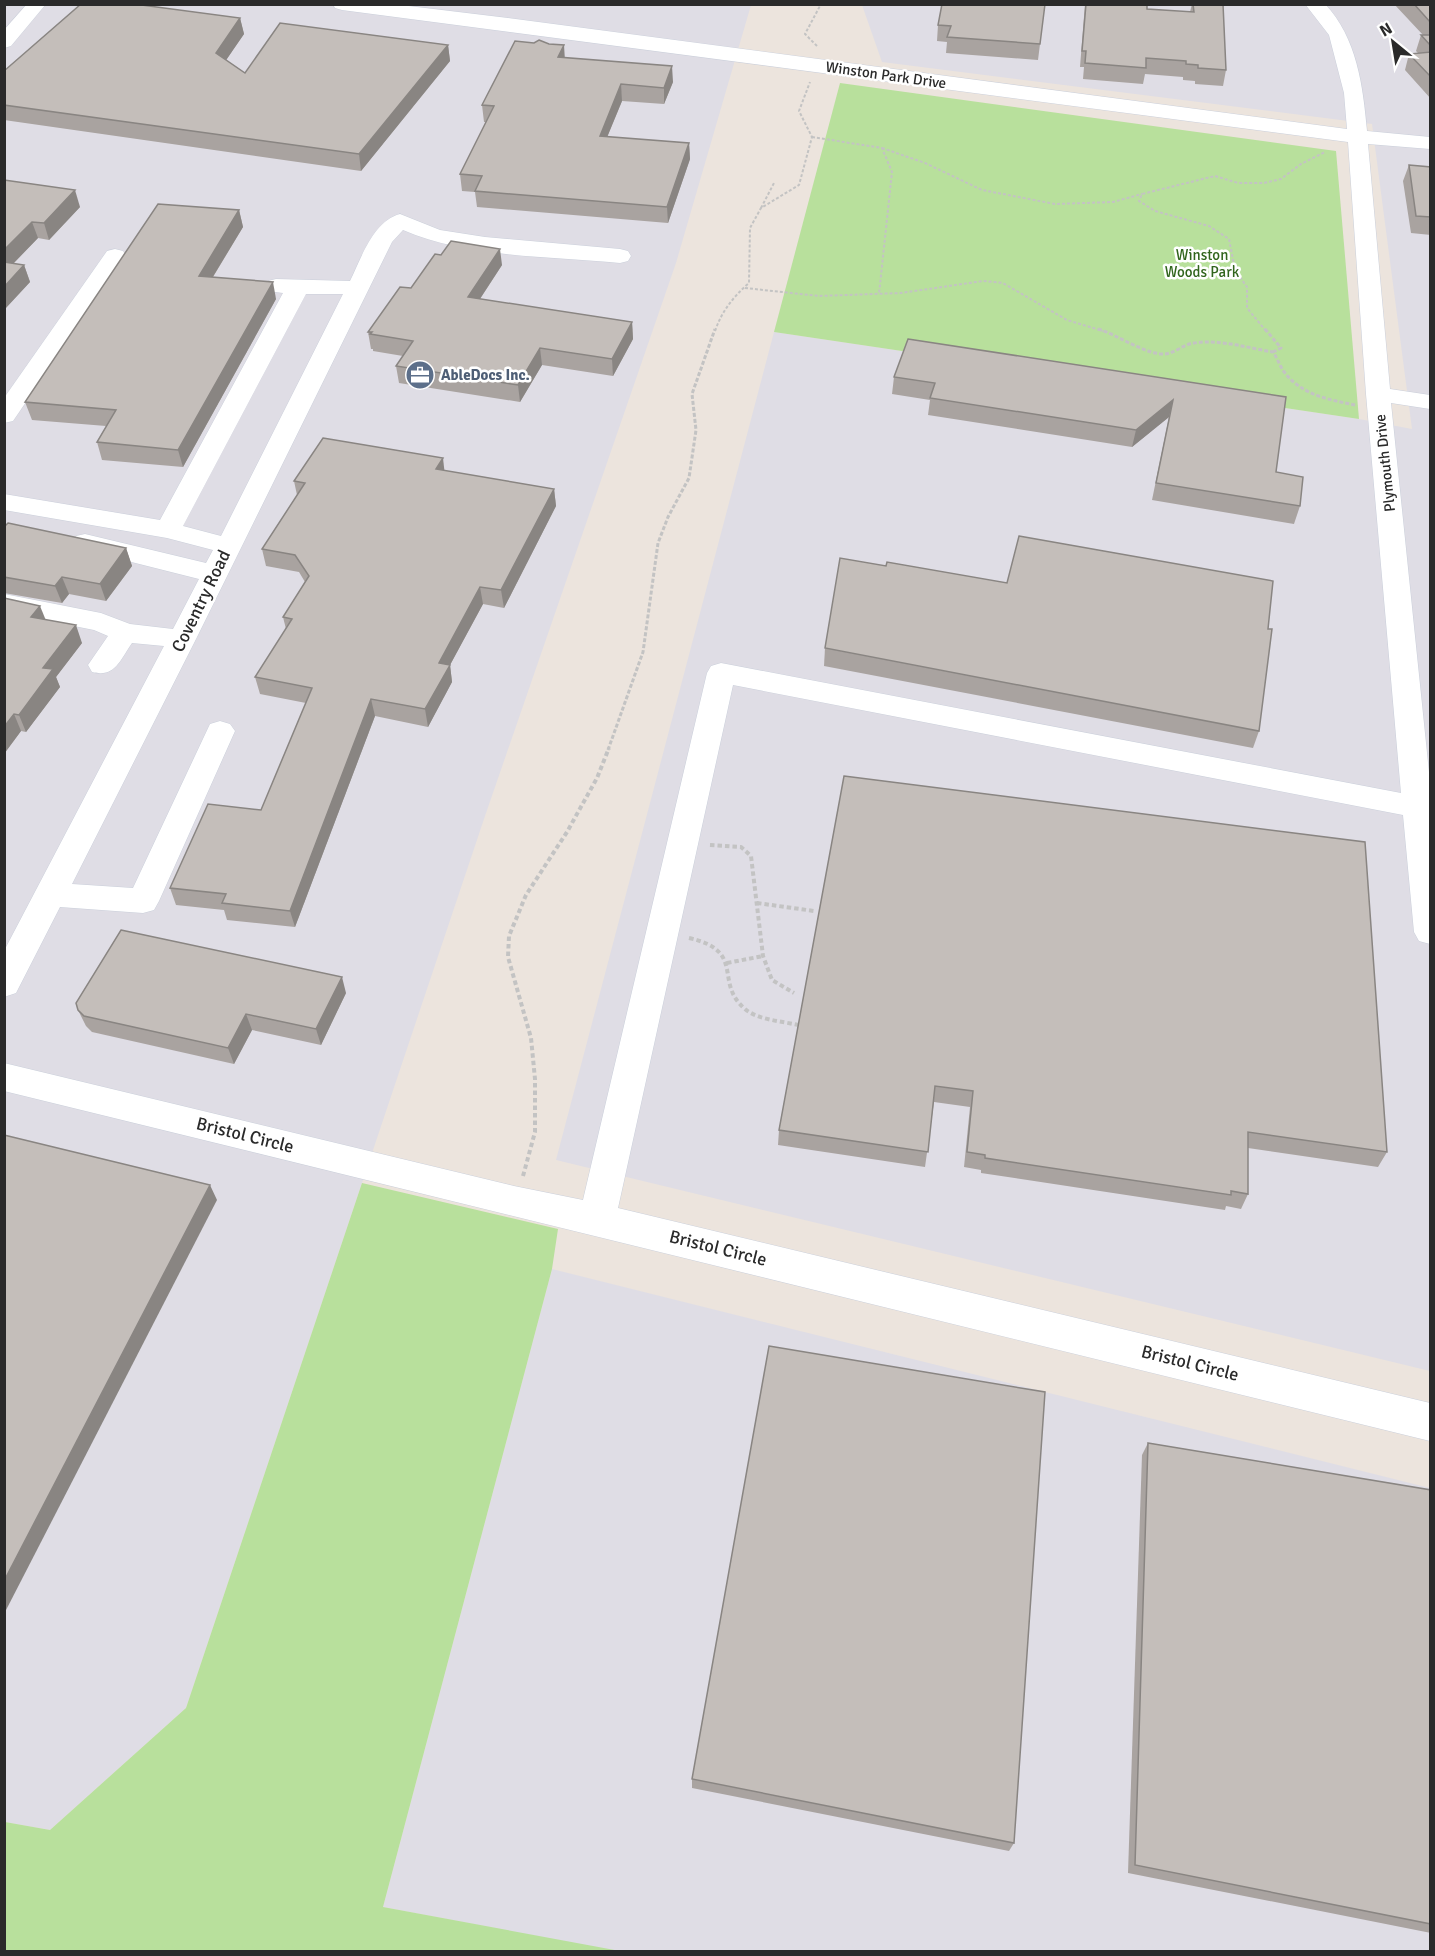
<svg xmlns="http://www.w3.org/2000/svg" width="1435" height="1956" font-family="Signika,sans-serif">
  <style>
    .industrial { fill: #dfdde5 }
    .green { fill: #b8e09c }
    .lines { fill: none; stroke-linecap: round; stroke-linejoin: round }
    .minor-casing { stroke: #cbd0db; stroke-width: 1 }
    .path-far2 { stroke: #c3c3c3; stroke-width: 2; stroke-dasharray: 3 2; stroke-linecap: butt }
    .path-far1 { stroke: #c3c3c3; stroke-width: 3; stroke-dasharray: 4 2; stroke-linecap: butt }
    .path { stroke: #c3c3c3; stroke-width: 4; stroke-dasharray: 4.5 3; stroke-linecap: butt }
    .minor { fill: #fff; fill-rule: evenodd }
    .wall { fill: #a9a3a0 }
    .shaded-wall { fill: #898582 }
    .building { fill: #c4beba; stroke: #898582; stroke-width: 1.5 }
    .labels { text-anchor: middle; stroke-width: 5; stroke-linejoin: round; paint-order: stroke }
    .far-street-label { font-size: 15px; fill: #2a2a2a; stroke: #fff }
    .far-park-label { font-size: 15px; fill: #31651d; stroke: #fff }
    .far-service-label { font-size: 15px; font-weight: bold; fill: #4e5e75; stroke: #fff; text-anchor: start }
    .street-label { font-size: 18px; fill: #2a2a2a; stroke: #fff }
  </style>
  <rect width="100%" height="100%" fill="#ece4dd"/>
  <g class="industrial">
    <path d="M4,5H751L676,263L485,816L186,1708L50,1830L4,1822Z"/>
    <path d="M862,5H1430V1371L556,1160L774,332L1359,419L1412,429L1372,124L882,62Z"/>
    <path d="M552,1269L1430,1488V1951L620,1952L383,1907Z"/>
  </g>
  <g class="green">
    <path d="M840,83L1336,151L1359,419L774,332Z"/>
    <path d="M362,1183L558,1229L552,1269L383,1907L620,1951H5V1822L50,1830L186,1708Z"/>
  </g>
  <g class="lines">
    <g class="minor-casing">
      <g id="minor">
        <path d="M27,4H46L11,46L4,48V30Z"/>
        <path d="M333,4H392L508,18L1347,129L1344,93L1329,35L1305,4H1325C1357,38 1363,86 1367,131L1430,137V149L1368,144L1390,389L1430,395V409L1391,403L1430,782V944L1419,941L1414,932L1403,815L733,685L618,1208L1430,1403V1441L4,1091V1063L514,1186L583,1200L707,673L711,666L721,663L1401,793L1366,394L1348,142L342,10L335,8Z"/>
        <path d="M400,214L440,230L485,237L620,249L628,251L631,256L628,261L620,263C550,256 468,258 403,230L392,242L196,639L72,884L133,888L210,724L220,721L230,724L235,731L159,901L154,910L143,913L60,907L16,993L4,997V951L164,646L132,643C120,660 115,678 92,672L88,665L108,636L94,630L4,612V594L101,613L130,624L173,629L199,579L76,548L72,542L76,536L85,534L206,563L213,550L167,538L4,510V494L160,520L283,293L268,291L265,286L268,281L276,279L350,281C361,259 373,221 400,214ZM306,294H343L221,536L183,526Z"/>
        <path d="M115,249L123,251L126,256L13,421L4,423V398L107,251Z"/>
      </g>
    </g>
    <g class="path-far2">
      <path d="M817,46L805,34L821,4"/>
      <path d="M812,137L882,148L892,172L879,294"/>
      <path d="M882,148L925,163L982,190L1055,204L1113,202L1142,194"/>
      <path d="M761,208L774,183"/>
      <path d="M745,288L819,296L901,293L983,281L1003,283L1067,320L1103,331"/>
      <path d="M715,331C722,311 733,297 749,283L750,228L761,208L799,185L812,137L799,111L810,82"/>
      <path d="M1266,331L1247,308V287L1235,270L1229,239L1209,226L1155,211L1139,201L1142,194L1215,176L1238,183H1264L1281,179L1301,164L1325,152"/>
    </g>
    <g class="path-far1">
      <path d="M1098,329C1118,335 1144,354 1164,354C1174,354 1184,344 1194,343C1220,339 1248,348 1273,352C1278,359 1280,367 1285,373C1302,395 1330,400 1355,405"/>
      <path d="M1265,329L1281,348L1273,352"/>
      <path d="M608,750L643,652L658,543L668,517L689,478L696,430L692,394L715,329"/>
    </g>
    <g class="path">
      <path d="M710,845L741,847L751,856L763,956L772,980L794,993"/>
      <path d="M757,903L814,911"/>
      <path d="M689,938C747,951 713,982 745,1009C758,1020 781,1021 798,1025"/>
      <path d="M727,963L763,956"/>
      <path d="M523,1176L535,1132V1079L531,1038L508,957L509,936L526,895L567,832L597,778L609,748"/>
    </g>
    <use href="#minor" class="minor"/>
  </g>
  <g class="wall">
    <path d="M622,4H655L650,6Z"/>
    <path d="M684,4H708L707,6Z"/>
    <path d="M942,4L1040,44L1038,60L946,53L947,42L937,41L938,25Z"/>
    <path d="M1085,4H1147V9L1190,12L1192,4H1223L1226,70L1223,86L1195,84V81L1183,80V77L1145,74L1143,84L1083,79L1084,67H1080Z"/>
    <path d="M1394,4H1431V99L1405,70L1409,54L1418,53L1416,51L1421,35H1423Z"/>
    <path d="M240,18L244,34L226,60L245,73L448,45L450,61L361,171L4,120V71Z"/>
    <path d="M565,58L673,82L664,104L622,101L607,137L689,143L690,159L668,223L477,207L475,192L462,191L460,174L486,122H484L482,105Z"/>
    <path d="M1409,165L1431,167V235L1411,233L1403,181Z"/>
    <path d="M4,180L80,207L49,240L38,238L13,264L24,265L30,282L4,310Z"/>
    <path d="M239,210L243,227L213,277L276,299L183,467L102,460L97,442L106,426L32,420L25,402Z"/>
    <path d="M502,265L480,299L632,322L633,339L613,376L542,365L520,402L399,383L396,366L403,356L373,351V349H371L368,332L411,288Z"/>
    <path d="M894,377L1286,397L1276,472L1300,506L1294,524L1152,500L1169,417L1132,447L928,415L930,400L892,394Z"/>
    <path d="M444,471L554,489L556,506L504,608L483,604L450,665L452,682L428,727L375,716L295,927L227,920L224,910L176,905L170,888L261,810L306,703L260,694L255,677L286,629L283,617L305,582L299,572L266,566L262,549L297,495L294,481Z"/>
    <path d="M4,527L126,548L132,566L106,601L69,594L62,603L4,593Z"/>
    <path d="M4,598L45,619L82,643L56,677L60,687L26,732L21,731L4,754Z"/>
    <path d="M825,648L1259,731L1253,748L824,666Z"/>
    <path d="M844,776L1387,1152L1378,1167L1248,1148V1194L1241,1209L1226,1206L1225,1210L981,1173V1170L964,1167L970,1107L934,1102L925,1167L778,1145L779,1130Z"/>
    <path d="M346,993L321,1045L252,1030L234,1064L92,1032L86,1026L78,1010Z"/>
    <path d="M1148,1443L1431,1490V1933L1128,1873L1142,1455Z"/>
    <path d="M692,1779L1014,1843L1009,1851L692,1788Z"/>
  </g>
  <g class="shaded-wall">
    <path d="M240,18L244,34L220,69L216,53Z"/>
    <path d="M448,45L450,61L361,171L359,154Z"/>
    <path d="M564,45L565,61L558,57Z"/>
    <path d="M672,66L673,82L664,104V88Z"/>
    <path d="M621,84L622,101L601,152L600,136Z"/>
    <path d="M689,143L690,159L668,223L667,207Z"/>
    <path d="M75,190L80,207L49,240L44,223Z"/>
    <path d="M239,210L243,227L203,293L199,276Z"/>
    <path d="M32,222L38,238L4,273V250Z"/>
    <path d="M500,249L502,265L470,314L468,297Z"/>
    <path d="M24,265L30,282L4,310V287Z"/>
    <path d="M273,282L276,299L183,467L178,450Z"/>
    <path d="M632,322L633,339L613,376L612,359Z"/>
    <path d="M540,348L542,365L520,402L518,385Z"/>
    <path d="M1173,400L1169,417L1132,447L1136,430Z"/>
    <path d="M443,458L445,476L436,469Z"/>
    <path d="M554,489L556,506L504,608L501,590Z"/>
    <path d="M126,548L132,566L106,601L100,584Z"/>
    <path d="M62,577L69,594L62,603L55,586Z"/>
    <path d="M480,587L483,604L450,665L452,682L428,727L425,709L439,663Z"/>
    <path d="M40,606L47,623L31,617Z"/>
    <path d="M76,625L82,643L56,677L60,687L26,732L19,715L43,668Z"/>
    <path d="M371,699L375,716L295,927L290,911Z"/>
    <path d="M14,714L21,731L4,754V727Z"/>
    <path d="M342,977L346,993L321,1045L316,1029Z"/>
    <path d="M246,1014L252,1030L234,1064L228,1048Z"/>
    <path d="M210,1185L217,1200L4,1614V1581Z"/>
  </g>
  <g class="building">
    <path d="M81,4H134L240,18L216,53L245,73L280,23L448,45L359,154L4,105V71Z"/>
    <path d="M942,4H1045L1040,44L947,37L951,26L938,25Z"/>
    <path d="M1086,4H1147V9L1194,12L1193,4H1223L1226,70L1198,68V65L1186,64V61L1146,58V68L1085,63L1086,51H1082Z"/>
    <path d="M1414,4H1431V23Z"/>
    <path d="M1421,35H1431V46Z"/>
    <path d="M539,40L549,44L564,45L558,57L672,66L664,88L621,84L600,136L689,143L667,207L475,191L482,176L460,174L494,106L482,105L515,41L534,43Z"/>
    <path d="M1431,52V77L1409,54Z"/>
    <path d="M1409,165L1431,167V217L1416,216Z"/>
    <path d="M4,180L75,190L44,223L32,222L4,250Z"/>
    <path d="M158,204L239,210L199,276L273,282L178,450L97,442L116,410L25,402Z"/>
    <path d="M451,241L500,249L468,297L632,322L612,359L540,348L518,385L396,366L413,341L370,334L372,332H368L400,287L411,288L435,254L441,255Z"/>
    <path d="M4,262L24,265L4,287Z"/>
    <path d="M908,339L1286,397L1276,472L1303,477L1300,506L1156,483L1173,400L1136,430L930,398L935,383L894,377Z"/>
    <path d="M323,438L443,458L436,469L554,489L501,590L480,587L439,663L450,665L425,709L371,699L290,911L222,903L226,894L170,888L208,804L261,810L312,688L255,677L292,619L283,617L309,576L295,555L262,549L305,483L294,481Z"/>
    <path d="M8,523L126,548L100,584L62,577L55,586L4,577V527Z"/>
    <path d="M1019,536L1273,581L1268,629H1272L1259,731L825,648L840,558L886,566L887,562L1007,583Z"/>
    <path d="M4,598L40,606L31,617L76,625L43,668L53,669L19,715L14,714L4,727Z"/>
    <path d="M844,776L1365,842L1387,1152L1248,1132V1194L1231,1191V1195L985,1158V1155L967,1152L973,1091L935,1086L928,1152L779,1130Z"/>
    <path d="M121,930L342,977L316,1029L246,1014L228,1048L84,1016L78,1010L76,1003Z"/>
    <path d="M4,1135L210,1185L4,1581Z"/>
    <path d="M769,1346L1045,1392L1014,1843L692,1779Z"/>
    <path d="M1148,1443L1431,1490V1924L1135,1865Z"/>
  </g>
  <defs>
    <g id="office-disc" transform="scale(1.5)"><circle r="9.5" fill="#5c6f8a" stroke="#fff"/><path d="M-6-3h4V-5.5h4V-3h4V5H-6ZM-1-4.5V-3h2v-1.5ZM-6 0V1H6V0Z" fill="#fff"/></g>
  </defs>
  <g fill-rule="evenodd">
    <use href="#office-disc" x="420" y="375"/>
  </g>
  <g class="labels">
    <g class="far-street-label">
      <text transform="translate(886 75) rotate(8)" y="5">Winston Park Drive</text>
      <text transform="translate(1385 463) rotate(-96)" y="5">Plymouth Drive</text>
    </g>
    <g class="far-park-label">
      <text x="1202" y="260">Winston<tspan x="1202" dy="17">Woods Park</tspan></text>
    </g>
    <g class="far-service-label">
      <text x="441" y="380">AbleDocs Inc.</text>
    </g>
    <g class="street-label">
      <text transform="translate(201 601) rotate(-64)" y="6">Coventry Road</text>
      <text transform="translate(245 1135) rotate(14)" y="6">Bristol Circle</text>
      <text transform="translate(718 1248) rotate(14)" y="6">Bristol Circle</text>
      <text transform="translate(1190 1363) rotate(14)" y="6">Bristol Circle</text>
    </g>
  </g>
  <rect width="1435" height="1956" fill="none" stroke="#2a2a2a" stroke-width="12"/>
  <g transform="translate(1393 42) rotate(330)" stroke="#ffffff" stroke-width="4.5" paint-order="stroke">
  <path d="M0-4.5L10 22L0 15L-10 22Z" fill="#2a2a2a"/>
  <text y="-9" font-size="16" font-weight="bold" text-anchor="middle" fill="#2a2a2a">N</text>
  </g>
</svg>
